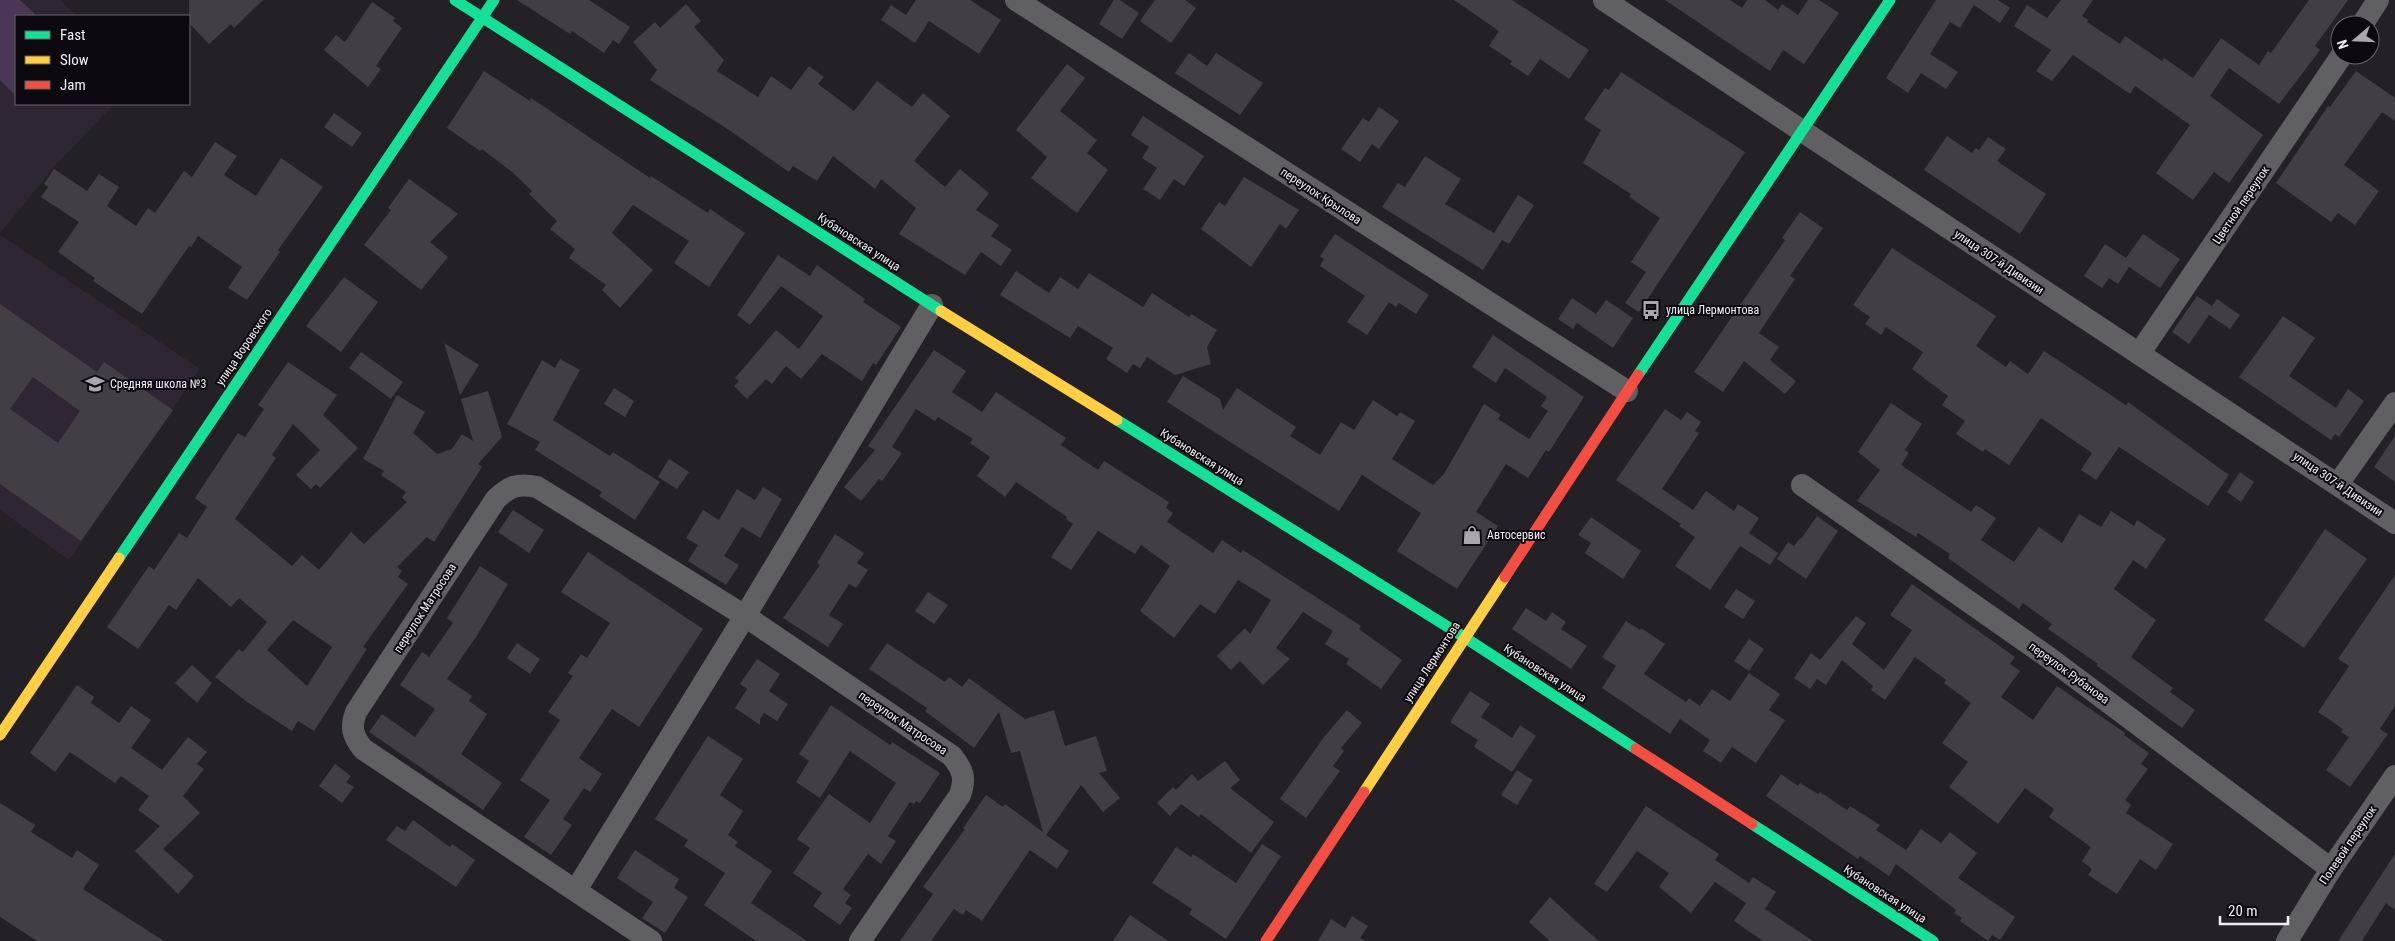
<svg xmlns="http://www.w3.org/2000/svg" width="2395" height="941" font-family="'Roboto Condensed',sans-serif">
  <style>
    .built { fill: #2e2633 }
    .green { fill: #4a3758 }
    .building { fill: #413f43; fill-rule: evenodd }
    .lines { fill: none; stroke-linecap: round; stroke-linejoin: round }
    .street { stroke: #605f61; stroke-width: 22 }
    .fast { stroke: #16e098; stroke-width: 11 }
    .slow { stroke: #ffcf43; stroke-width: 11 }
    .jam { stroke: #f24e42; stroke-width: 11 }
    .labels { text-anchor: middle; stroke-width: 4; stroke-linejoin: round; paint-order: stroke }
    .street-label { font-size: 12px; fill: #f1edf4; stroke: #0c0a0e }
    .poi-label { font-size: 12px; fill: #f1edf4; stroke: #0c0a0e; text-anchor: start }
  </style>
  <rect width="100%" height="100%" fill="#242126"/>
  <g class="built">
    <path d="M0,0H60L76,16H16V104H114L54,167L0,233Z"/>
    <path d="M0,235L200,369L69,560L0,510Z"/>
  </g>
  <path class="green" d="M0,0H20L37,16H16V96L0,80Z"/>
  <g class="building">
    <path d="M189,0H263L234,28L231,24L209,44L189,23Z"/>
    <path d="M517,0H589L630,27L619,44L613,40L604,53L572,31L570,34Z"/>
    <path d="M916,0H970L1001,20L979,54L929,21L915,43L881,20L891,5L906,15Z"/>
    <path d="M1114,0H1120L1139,13L1122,39L1099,24Z"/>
    <path d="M1155,0H1185L1196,8L1171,43L1140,21Z"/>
    <path d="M1454,0H1512L1589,50L1569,79L1540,59L1528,76L1510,64L1512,61L1489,46L1499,31Z"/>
    <path d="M1665,0H1730L1742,8L1747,0H1765L1778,10L1782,4L1798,15L1808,0H1819L1839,13L1804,64L1783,50L1770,71Z"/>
    <path d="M1936,0H1998L2010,8L2000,23L1974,5L1960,28L1950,22L1930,54L1958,72L1946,89L1921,73L1908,93L1886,78Z"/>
    <path d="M2061,0H2093L2082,16L2088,20L2087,22L2120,44L2125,36L2162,61L2164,58L2193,78L2221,38L2259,65L2268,51L2271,53L2309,0H2348L2315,46L2320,50L2279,104L2229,68L2210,96L2263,135L2229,183L2214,172L2193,200L2156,173L2190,125L2135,86L2130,94L2073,55L2052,81L2036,71L2051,50L2014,26L2027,5L2047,18Z"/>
    <path d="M372,2L395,18L393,21L402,28L376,66L381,69L368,87L324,50L336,35L345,42Z"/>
    <path d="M686,4L701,21L694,27L724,60L717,71L758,97L771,76L791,90L809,66L824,77L818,84L854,111L877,81L912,107L923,93L950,116L914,161L945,187L960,169L989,193L976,210L999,225L991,236L1012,250L1001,266L981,252L965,275L899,234L916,208L881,179L875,189L833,156L817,181L793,166L789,172L726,128L650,80L657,70L633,42L655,22L660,28Z"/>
    <path d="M1189,53L1207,66L1216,53L1263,83L1240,115L1175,73Z"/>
    <path d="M1067,64L1085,78L1060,111L1097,140L1087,153L1108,170L1077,213L1031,178L1047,157L1016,130Z"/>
    <path d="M484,71L530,101L531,98L650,178L651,176L708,213L710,209L745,233L709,287L674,263L689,241L633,205L612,233L653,270L620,308L602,290L606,285L569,258L575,249L550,229L557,221L529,194L532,191L511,171L482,149L480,151L447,128Z"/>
    <path d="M2356,71L2395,98V121L2382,112L2344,165L2379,191L2355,225L2338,213L2331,222L2276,183L2328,106L2330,107Z"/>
    <path d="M1621,72L1745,152L1639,312L1625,303L1646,272L1631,262L1660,218L1629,197L1631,194L1583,163L1601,130L1584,119L1605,88L1609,90Z"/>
    <path d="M1379,107L1399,121L1379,149L1372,144L1360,162L1341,149L1363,118L1369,122Z"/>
    <path d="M334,113L362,133L352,147L324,127Z"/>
    <path d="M1143,116L1204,156L1184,186L1174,179L1160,200L1143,189L1157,168L1142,158L1149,147L1131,135Z"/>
    <path d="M1947,136L1972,153L1976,148L1979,150L1988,137L2006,149L1997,161L2046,194L2020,234L1924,170Z"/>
    <path d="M215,142L237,156L224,175L256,196L281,158L323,187L278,250L280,252L247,300L228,288L242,267L198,236L191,247L189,246L142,314L93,281L95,278L58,252L79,222L41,197L48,187L44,184L54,169L87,191L99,174L119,187L107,206L136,226L148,208L155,213L184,171L192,177Z"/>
    <path d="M1425,156L1461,179L1445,204L1494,233L1518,195L1534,205L1509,244L1502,240L1483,270L1382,207L1398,183L1405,187Z"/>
    <path d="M1244,177L1299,210L1286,229L1280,224L1251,267L1201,229L1219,202L1225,206Z"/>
    <path d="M409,179L458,214L430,242L448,257L421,290L364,245L391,210L388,208Z"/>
    <path d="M1800,212L1823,228L1790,276L1795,279L1759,333L1779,347L1770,360L1796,381L1785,394L1744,361L1723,392L1694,372L1785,240L1782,238Z"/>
    <path d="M1335,234L1429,295L1416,314L1399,303L1396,307L1389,302L1367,335L1347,322L1365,296L1320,266L1324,259L1320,256Z"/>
    <path d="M2143,234L2180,259L2160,288L2129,267L2118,284L2109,278L2102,288L2084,276L2105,244L2126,258Z"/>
    <path d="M1892,248L1996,316L1976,346L2006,367L2010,361L2028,374L2044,351L2126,405L2128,402L2229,475L2208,506L2119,447L2096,480L2081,470L2092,453L2041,418L2009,465L1985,449L1983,452L1956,434L1965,421L1942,405L1948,396L1912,369L1923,352L1886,327L1881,335L1865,324L1870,317L1853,305Z"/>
    <path d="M778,255L810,276L817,265L865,299L863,302L901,327L876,365L873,363L862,381L822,354L801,379L786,366L772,384L766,379L747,399L734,386L739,381L735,378L776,330L799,349L823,316L781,286L750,325L737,315Z"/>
    <path d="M1016,271L1049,293L1060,277L1078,289L1089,273L1143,307L1152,293L1189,317L1191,314L1217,330L1207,347L1211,364L1175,375L1147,357L1140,368L1133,364L1127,373L1106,359L1113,348L1078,326L1070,338L1000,295Z"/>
    <path d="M344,277L378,302L341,352L306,326Z"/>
    <path d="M2197,296L2212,306L2217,299L2240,315L2230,329L2209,315L2189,344L2172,332Z"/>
    <path d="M1572,298L1596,314L1606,300L1633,318L1613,348L1577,323L1573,329L1558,319Z"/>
    <path d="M0,304L97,372L104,362L173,410L81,541L0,484ZM33,377L80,411L58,443L10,409Z"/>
    <path d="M2283,316L2315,338L2289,376L2336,408L2348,389L2364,401L2339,437L2335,434L2331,440L2239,377Z"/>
    <path d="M1493,335L1584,397L1549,452L1546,450L1528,478L1506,464L1476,512L1498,526L1457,589L1397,551L1421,513L1362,475L1339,511L1167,402L1183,376L1220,399L1223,410L1237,388L1296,427L1290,436L1320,455L1341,422L1354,430L1373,400L1397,416L1400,412L1415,421L1392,459L1433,485L1444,474L1484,404L1501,415L1498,419L1529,439L1548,411L1541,406L1547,397L1505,368L1496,383L1472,367Z"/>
    <path d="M444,343L479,365L460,395Z"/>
    <path d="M934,350L966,371L952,392L982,412L996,392L1066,438L1061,445L1098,470L1104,461L1169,502L1166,508L1173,513L1167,522L1213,553L1222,540L1241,553L1243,550L1361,626L1359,629L1402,660L1381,689L1346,664L1349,659L1325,644L1333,631L1303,612L1276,648L1290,659L1263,685L1240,661L1231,670L1217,656L1245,628L1250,634L1271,600L1238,580L1215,614L1200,604L1174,638L1140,611L1170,566L1141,545L1135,554L1098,531L1071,570L1051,557L1073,524L1066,519L1067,517L1016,482L1005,497L977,476L990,457L970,443L973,439L938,417L935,421L916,409L892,447L902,453L882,481L879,479L861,501L844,487L875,450L868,446Z"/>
    <path d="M361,352L403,382L391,399L349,368Z"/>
    <path d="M560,359L580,370L553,420L610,456L613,452L660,482L635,520L599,496L602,492L535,450L540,442L507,424L542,360L555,368Z"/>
    <path d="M288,362L337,395L323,415L358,448L320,488L316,484L311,489L296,475L320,450L293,424L272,455L276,458L235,519L292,566L302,555L319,570L351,532L364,544L407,502L402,498L406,492L381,475L384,471L363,459L397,395L425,412L413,433L437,454L452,449L462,434L473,441L461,399L488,391L502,437L478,464L482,467L434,542L427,537L397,567L402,571L398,577L408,584L363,647L367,649L314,731L298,721L292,731L247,702L215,677L239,649L243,652L267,622L239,598L231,607L198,578L176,610L169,605L138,649L107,627L149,566L154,570L179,533L187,538L207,507L195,498L238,433L245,437L264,409L258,405ZM293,620L332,647L307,686L267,650Z"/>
    <path d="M614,388L634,401L625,417L604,404Z"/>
    <path d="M1891,403L1922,424L1905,450L1909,453L1901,465L1971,512L1976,505L1996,518L1981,540L2014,562L2039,527L2062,543L2079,514L2101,527L2111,511L2134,526L2137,520L2166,539L2146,569L2133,560L2114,589L2156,620L2131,657L2173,688L2170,692L2195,710L2182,728L2096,665L2098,664L2048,629L2052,624L2023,603L2019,609L1948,558L1950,554L1918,533L1916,537L1857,501L1880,470L1858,452Z"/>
    <path d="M1665,409L1681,420L1687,412L1701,422L1695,431L1699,433L1662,489L1693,510L1706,491L1734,511L1738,504L1759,518L1749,533L1778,553L1770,565L1740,546L1710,590L1675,566L1695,537L1679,526L1681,524L1616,480Z"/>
    <path d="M2395,436V482L2374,467Z"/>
    <path d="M669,459L689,472L677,489L658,477Z"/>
    <path d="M2240,472L2254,482L2241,502L2227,492Z"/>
    <path d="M763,487L782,499L760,538L742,527L724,556L739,565L726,585L688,561L698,545L686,538L703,510L719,520L737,489L755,500Z"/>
    <path d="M513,510L544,530L529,553L498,532Z"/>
    <path d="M1817,516L1838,531L1806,579L1777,559L1788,542L1794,546L1800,538L1801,539Z"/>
    <path d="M1591,517L1641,551L1623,579L1585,553L1591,543L1578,535Z"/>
    <path d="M2325,529L2367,559L2304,648L2264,620Z"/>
    <path d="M835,534L864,553L857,563L868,570L856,588L849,584L829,615L843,624L828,647L783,618L820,565L817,563Z"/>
    <path d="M588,552L703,629L639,727L612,709L579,758L602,774L590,792L584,788L563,819L572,825L551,855L524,837L550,800L520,780L560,720L548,712L573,676L568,673L581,654L587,658L610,623L561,592Z"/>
    <path d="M480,566L508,584L476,637L447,679L472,696L469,701L487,714L461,754L502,783L483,810L369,732L382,714L415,737L435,709L400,685L422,652L429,657L453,623L447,618Z"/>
    <path d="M2395,575V706L2380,729L2388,734L2350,787L2326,770L2349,737L2341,732L2343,729L2318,712L2349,666L2338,659Z"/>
    <path d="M1912,584L2015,657L2010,664L2020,671L2001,697L2033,720L2057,686L2125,733L2124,735L2149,753L2141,764L2148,769L2125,800L2131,805L2126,813L2173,844L2156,870L2140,859L2117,894L2088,875L2092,869L2082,861L2091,847L2049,817L2054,809L2025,788L1998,824L1949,787L1968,762L1942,743L1971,703L1944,683L1946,680L1915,657L1885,700L1871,690L1873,686L1842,660L1826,685L1817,679L1810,689L1794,678L1811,653L1820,660L1856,616L1866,623L1852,644L1884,670L1912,630L1890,615Z"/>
    <path d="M1736,589L1755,601L1743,619L1724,607Z"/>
    <path d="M928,592L948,605L934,624L915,611Z"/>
    <path d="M1526,608L1546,621L1552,612L1566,622L1561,629L1587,646L1571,669L1512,629Z"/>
    <path d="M1626,621L1640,630L1641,628L1665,644L1644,674L1686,702L1689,698L1700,706L1712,689L1730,701L1749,673L1780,694L1769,710L1785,720L1756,763L1732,747L1721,763L1703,751L1710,740L1680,719L1670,734L1602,688L1616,666L1602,657Z"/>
    <path d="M1749,639L1764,649L1749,671L1734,661Z"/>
    <path d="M517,643L540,659L530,674L507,658Z"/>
    <path d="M887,643L945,682L949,677L962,687L969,678L1025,719L1054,710L1065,746L1096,736L1107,771L1099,773L1120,798L1103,812L1081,785L1046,835L1069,851L1057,869L1030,850L982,921L966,910L963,915L954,909L931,941H900L933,894L923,887L965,829L963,828L986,795L1003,807L1005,804L1043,832L1020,751L1011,753L999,712L974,748L925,711L927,708L869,669Z"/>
    <path d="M757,659L780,674L769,691L788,704L777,721L764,713L760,719V725L735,708L747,689L740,684Z"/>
    <path d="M192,665L212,683L197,703L175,683Z"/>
    <path d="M77,685L94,697L91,703L119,723L131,706L151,720L131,748L162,770L188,737L207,752L197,764L204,769L183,796L200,813L163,849L194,876L178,894L135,851L160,826L138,810L149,796L121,776L115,783L70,752L55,772L30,753Z"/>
    <path d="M1470,691L1490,704L1481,717L1512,738L1520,725L1536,736L1512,772L1474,747L1478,740L1450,722Z"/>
    <path d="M831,705L890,745L892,742L940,773L920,803L916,801L914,804L910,802L888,836L896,841L881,864L868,854L843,889L851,895L845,903L852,908L840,925L813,906L822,893L793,873L810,848L797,839L829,794L870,823L896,783L850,751L820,798L796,782L809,761L799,754Z"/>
    <path d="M1347,710L1362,723L1341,748L1344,751L1333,766L1340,771L1306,818L1280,799L1324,737Z"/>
    <path d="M708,736L743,759L720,795L743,811L728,835L738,842L735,846L772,871L751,903L807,941H756L704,905L725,873L684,846L688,840L655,819Z"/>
    <path d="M1225,761L1240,780L1230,788L1274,822L1251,853L1201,814L1199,817L1181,804L1170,816L1157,803L1173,787L1176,790L1192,774L1198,781Z"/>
    <path d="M335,764L351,776L346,782L354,787L342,803L319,786Z"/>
    <path d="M1517,770L1533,780L1517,805L1501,795Z"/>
    <path d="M1781,774L1798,786L1800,783L1818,794L1820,792L1847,810L1850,806L1880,825L1876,830L1906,850L1921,829L1941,843L1950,832L1977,853L1958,878L2015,917L2000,940L1992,935L1988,941L1960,921L1962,918L1954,913L1956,910L1896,864L1889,876L1860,856L1858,859L1766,796Z"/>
    <path d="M0,803L35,825L31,832L72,858L77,850L99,865L83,889L164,941H37L0,917Z"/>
    <path d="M1646,806L1719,854L1715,860L1749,883L1753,877L1776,892L1765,909L1813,941H1763L1734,921L1746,903L1715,882L1691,913L1659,887L1669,873L1637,851L1607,892L1594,884Z"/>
    <path d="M413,820L450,847L452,844L475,860L456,887L386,840L397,826L405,831Z"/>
    <path d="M1262,844L1281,856L1226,939L1189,914L1192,909L1152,883L1176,847L1191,857L1193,854L1236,883Z"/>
    <path d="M635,850L679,879L674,888L688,897L665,933L642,918L653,902L617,878Z"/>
    <path d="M2395,854V910L2386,903L2362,941H2338Z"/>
    <path d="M1550,897L1578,923L1599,941H1550L1541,933L1529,922Z"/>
    <path d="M1130,915L1168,941H1113Z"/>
    <path d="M1352,916L1368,926L1360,938L1366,941H1318L1331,919L1345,928Z"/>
  </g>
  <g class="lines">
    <g class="street">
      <path d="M1016,0L1627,391"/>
      <path d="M1604,0L2395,523"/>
      <path d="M2362,25L2378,0"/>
      <path d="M2139,354L2342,55"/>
      <path d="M2338,484L2395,403"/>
      <path d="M1802,485L2048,657L2331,869"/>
      <path d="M576,890L745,616L932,305"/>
      <path d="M651,941L363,749C353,736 350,728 356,712L496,499C510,486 518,483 537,487L745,616L952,756C963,770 966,778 960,795L860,941"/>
      <path d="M2287,941L2331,869L2395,776"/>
    </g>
    <g class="fast">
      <path d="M455,0L941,311"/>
      <path d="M1638,375L1890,0"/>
      <path d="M1117,420L1464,637L1636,749"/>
      <path d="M119,558L494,0"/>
      <path d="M1752,824L1933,941"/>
    </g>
    <g class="slow">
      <path d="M941,311L1117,420"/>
      <path d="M0,735L119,558"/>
      <path d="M1364,792L1505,577"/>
    </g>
    <g class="jam">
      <path d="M1505,577L1638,375"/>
      <path d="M1636,749L1752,824"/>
      <path d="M1266,941L1364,792"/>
    </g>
  </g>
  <defs>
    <g id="bus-bare" transform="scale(1.5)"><path d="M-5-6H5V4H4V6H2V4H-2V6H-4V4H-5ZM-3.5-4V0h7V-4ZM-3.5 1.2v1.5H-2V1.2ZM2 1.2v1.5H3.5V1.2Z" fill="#a9a6ac" stroke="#0c0a0e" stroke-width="2.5" paint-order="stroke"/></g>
    <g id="school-bare" transform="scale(1.5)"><path d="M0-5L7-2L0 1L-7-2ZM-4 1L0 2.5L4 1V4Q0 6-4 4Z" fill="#a9a6ac" stroke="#0c0a0e" stroke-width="2.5" paint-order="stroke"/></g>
    <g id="shop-bare" transform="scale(1.5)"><path d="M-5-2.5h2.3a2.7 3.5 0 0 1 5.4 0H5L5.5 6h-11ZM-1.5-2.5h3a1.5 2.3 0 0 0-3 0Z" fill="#a9a6ac" stroke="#0c0a0e" stroke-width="2.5" paint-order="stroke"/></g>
  </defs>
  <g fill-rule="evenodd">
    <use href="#bus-bare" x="1651" y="310"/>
    <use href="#school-bare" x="95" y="384"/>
    <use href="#shop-bare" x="1472" y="535"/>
  </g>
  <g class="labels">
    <g class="street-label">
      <text transform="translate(1321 196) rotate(33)" y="4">переулок Крылова</text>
      <text transform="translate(2241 205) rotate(-56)" y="4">Цветной переулок</text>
      <text transform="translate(859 242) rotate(33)" y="4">Кубановская улица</text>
      <text transform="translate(1999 262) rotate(34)" y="4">улица 307-й Дивизии</text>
      <text transform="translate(244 347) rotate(-56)" y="4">улица Воровского</text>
      <text transform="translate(1202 457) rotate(32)" y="4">Кубановская улица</text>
      <text transform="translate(2338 484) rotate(34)" y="4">улица 307-й Дивизии</text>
      <text transform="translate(425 608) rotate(-57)" y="4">переулок Матросова</text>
      <text transform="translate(1432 662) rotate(-57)" y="4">улица Лермонтова</text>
      <text transform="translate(1545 673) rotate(33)" y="4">Кубановская улица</text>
      <text transform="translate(2069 673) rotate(36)" y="4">переулок Рубанова</text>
      <text transform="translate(903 723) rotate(34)" y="4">переулок Матросова</text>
      <text transform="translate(2348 845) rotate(-56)" y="4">Полевой переулок</text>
      <text transform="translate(1885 894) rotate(33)" y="4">Кубановская улица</text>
    </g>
    <g class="poi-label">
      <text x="1666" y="314">улица Лермонтова</text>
      <text x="110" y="388">Средняя школа №3</text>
      <text x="1487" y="539">Автосервис</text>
    </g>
  </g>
  <rect x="15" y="15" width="175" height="90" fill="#0c0a0e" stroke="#68656a"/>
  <rect x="25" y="31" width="25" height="8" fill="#16e098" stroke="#68656a"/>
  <text x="60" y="40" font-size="15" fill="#f1edf4">Fast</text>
  <rect x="25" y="56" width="25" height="8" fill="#ffcf43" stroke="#68656a"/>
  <text x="60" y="65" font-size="15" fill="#f1edf4">Slow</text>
  <rect x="25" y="81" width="25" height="8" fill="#f24e42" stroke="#68656a"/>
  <text x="60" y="90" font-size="15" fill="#f1edf4">Jam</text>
  <g transform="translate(2355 40) rotate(251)"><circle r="24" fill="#0c0a0e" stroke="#68656a"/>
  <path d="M0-4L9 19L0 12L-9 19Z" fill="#a9a6ac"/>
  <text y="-8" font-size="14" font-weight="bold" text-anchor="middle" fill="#f1edf4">N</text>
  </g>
  <path d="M2220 916v8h68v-8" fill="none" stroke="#f1edf4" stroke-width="2.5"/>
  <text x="2228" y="916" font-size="15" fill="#f1edf4" stroke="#0c0a0e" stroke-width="4" paint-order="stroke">20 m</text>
</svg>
